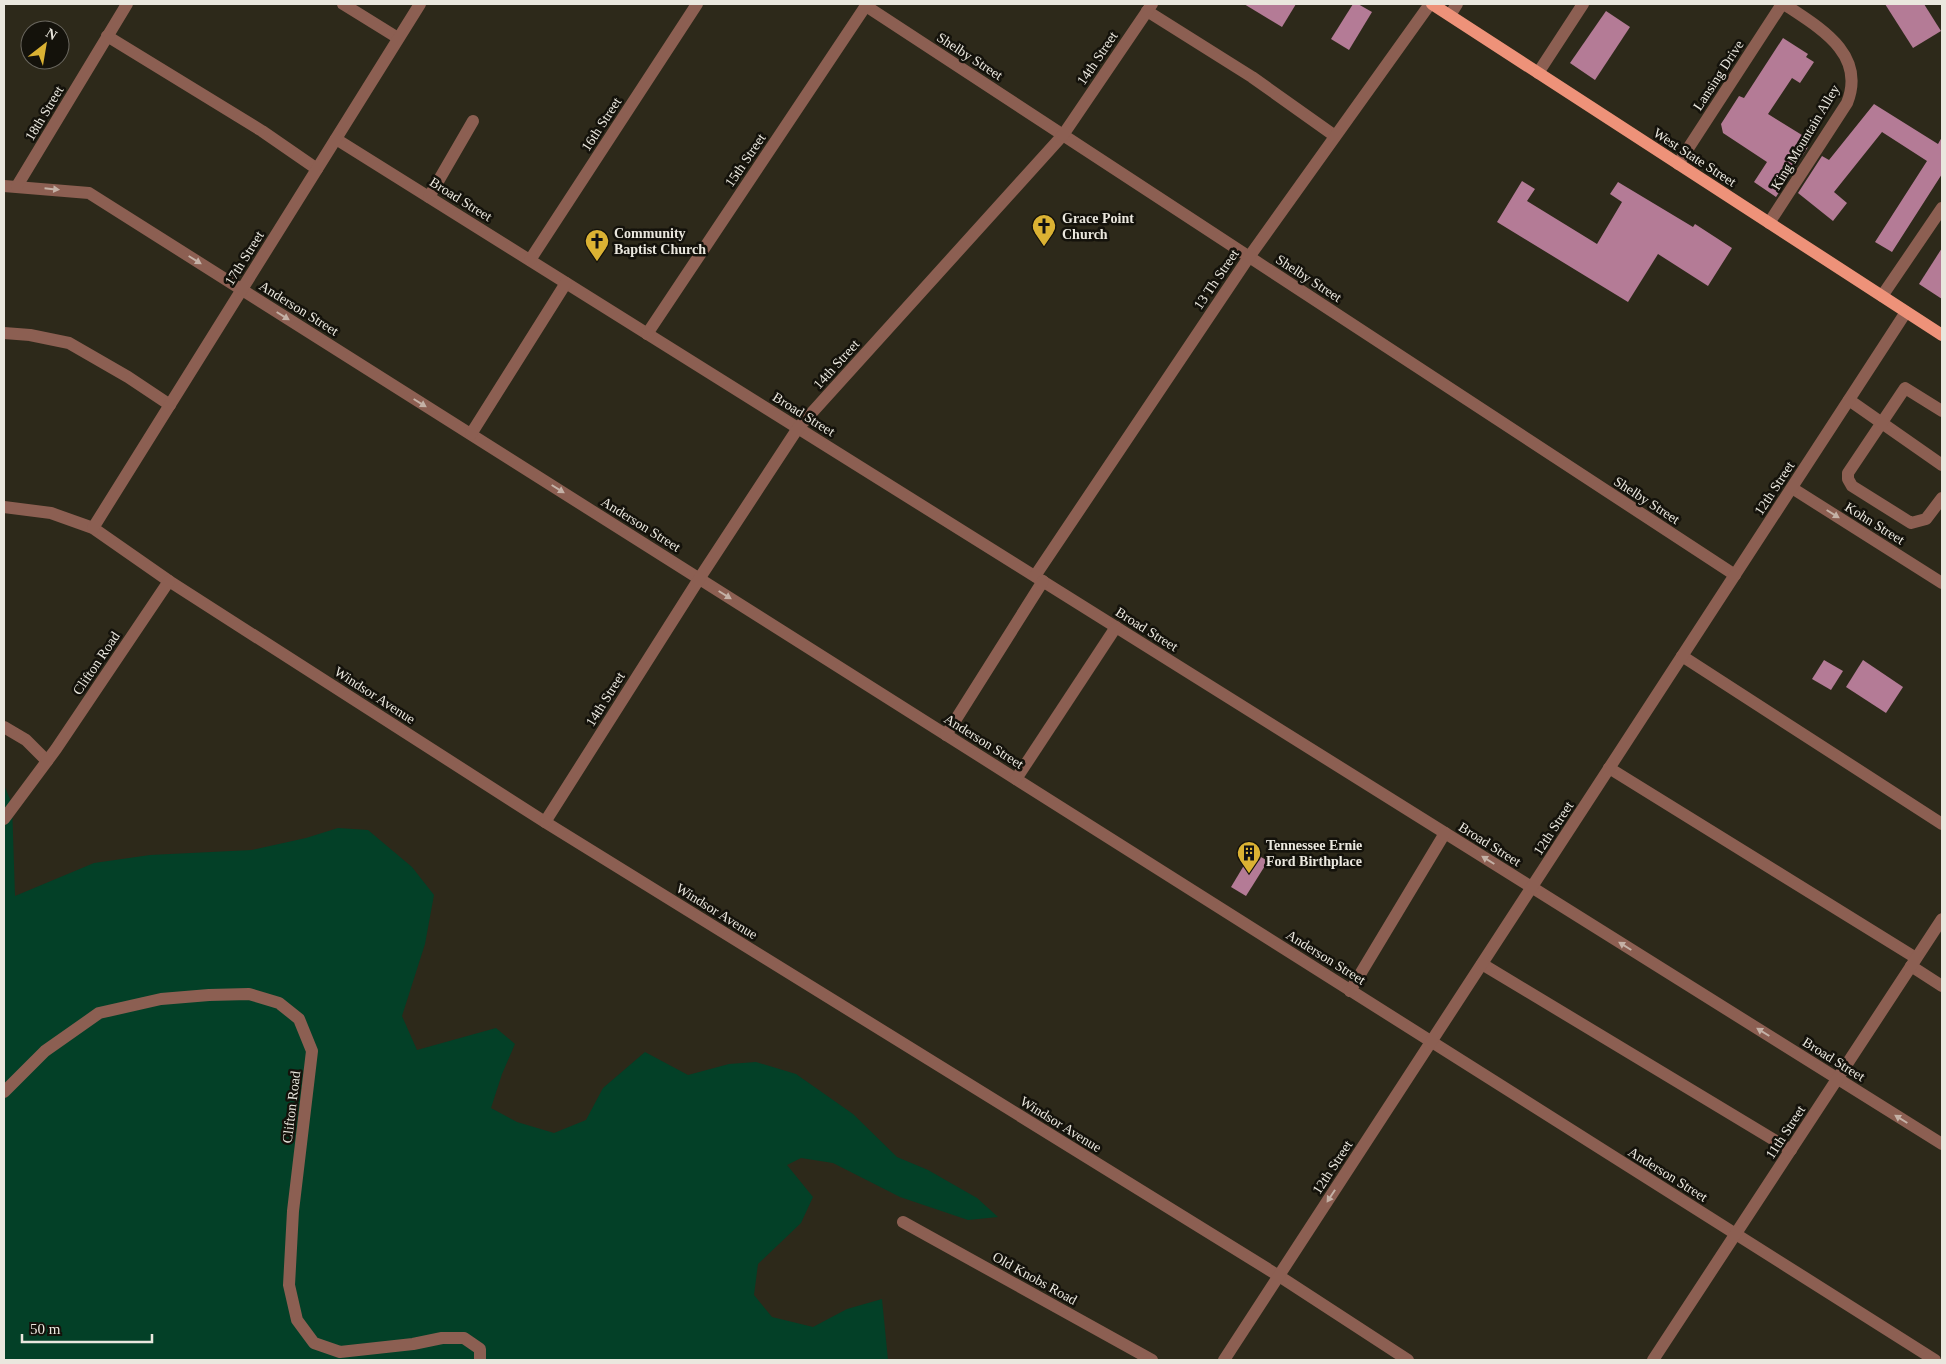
<svg xmlns="http://www.w3.org/2000/svg" width="1946" height="1364" font-family="'Times New Roman',serif">
  <style>
    .green { fill: #034027 }
    .building { fill: #b47b96 }
    .lines { fill: none; stroke-linecap: round; stroke-linejoin: round }
    .minor { stroke: #8c5f52; stroke-width: 12 }
    .major { stroke: #ee9279; stroke-width: 12 }
    .oneway { fill: #c4b1a6 }
    .labels { text-anchor: middle; stroke-width: 5; stroke-linejoin: round; paint-order: stroke }
    .street-label { font-size: 14px; fill: #eae7de; stroke: #14120b }
    .poi-label { font-size: 14px; font-weight: bold; fill: #eae7de; stroke: #14120b; text-anchor: start }
  </style>
  <rect width="100%" height="100%" fill="#2d291a"/>
  <path class="green" d="M4,785L12,804L15,896L94,863L150,855L252,850L306,838L338,828L368,830L412,867L434,895L425,944L402,1016L417,1050L496,1028L515,1044L502,1074L491,1108L517,1122L554,1133L586,1120L603,1088L645,1052L688,1075L729,1064L756,1062L796,1074L853,1114L897,1157L928,1170L977,1198L998,1217L968,1220L900,1197L833,1163L801,1158L787,1165L813,1197L801,1223L758,1264L754,1295L772,1317L813,1327L847,1309L882,1299L888,1360H4Z"/>
  <g class="building">
    <path d="M1244,4H1296L1282,27Z"/>
    <path d="M1353,4H1358L1372,12L1349,50L1331,39Z"/>
    <path d="M1885,4H1924L1941,31L1913,48Z"/>
    <path d="M1606,11L1630,27L1595,80L1570,63Z"/>
    <path d="M1783,38L1808,54L1806,57L1814,62L1800,83L1792,78L1768,114L1810,140L1807,146L1808,147L1776,197L1754,182L1767,162L1723,133L1721,124L1739,96L1744,98Z"/>
    <path d="M1874,104L1938,144L1942,137V174L1892,252L1875,242L1927,161L1882,132L1834,192L1847,203L1833,221L1798,193L1822,156L1829,160Z"/>
    <path d="M1522,181L1535,189L1527,201L1597,244L1622,202L1610,194L1618,182L1693,227L1695,224L1732,248L1708,286L1658,254L1628,302L1497,222Z"/>
    <path d="M1942,248V299L1919,284Z"/>
    <path d="M1824,660L1843,671L1831,690L1812,679Z"/>
    <path d="M1863,660L1903,687L1886,713L1846,687Z"/>
    <path d="M1252,852L1268,861L1246,896L1231,887Z"/>
  </g>
  <g class="lines">
    <g class="minor">
      <path d="M343,4L398,38"/>
      <path d="M866,6L1735,575"/>
      <path d="M1147,11L1252,77L1335,136"/>
      <path d="M1450,15L1457,4"/>
      <path d="M107,36L262,131L317,169"/>
      <path d="M1538,73L1583,4"/>
      <path d="M336,139L1942,1144"/>
      <path d="M1678,164L1782,4"/>
      <path d="M4,186L89,193L1935,1360"/>
      <path d="M17,186L127,4"/>
      <path d="M429,197L473,121"/>
      <path d="M1769,223L1847,103C1867,53 1818,27 1784,4"/>
      <path d="M530,260L697,4"/>
      <path d="M1882,296L1942,208"/>
      <path d="M4,333L30,335L69,343L128,377L170,405"/>
      <path d="M647,334L867,4"/>
      <path d="M1849,400L1942,465"/>
      <path d="M1942,411L1905,388L1848,473V479L1852,486L1911,523L1926,519L1942,498"/>
      <path d="M471,434L566,283"/>
      <path d="M1792,488L1942,583"/>
      <path d="M4,507L51,513L93,528L169,581L545,822L1279,1276L1408,1360"/>
      <path d="M93,528L420,4"/>
      <path d="M1035,576L1249,257L1430,4"/>
      <path d="M1682,656L1942,824"/>
      <path d="M4,727L26,740L47,761"/>
      <path d="M946,735L1043,581"/>
      <path d="M1609,768L1916,958"/>
      <path d="M1016,779L1116,627"/>
      <path d="M4,819L56,749L169,581"/>
      <path d="M545,822L699,579L798,428L1063,135L1152,4"/>
      <path d="M1482,964L1791,1150"/>
      <path d="M1911,966L1942,986"/>
      <path d="M1350,991L1445,833"/>
      <path d="M4,1092L45,1051L99,1013L161,999L209,995L249,994L279,1003L299,1019L312,1051L293,1211L289,1285L297,1320L314,1343L340,1352L413,1344L442,1338H464L480,1349V1360"/>
      <path d="M903,1222L1152,1360"/>
      <path d="M1224,1360L1906,312"/>
      <path d="M1653,1360L1942,919"/>
    </g>
    <path class="major" d="M1432,4L1942,335"/>
  </g>
  <defs><path id="oneway-solid" d="M-6-.8H1V-3.2L6.5 0L1 3.2V.8H-6Z" transform="scale(1.25)"/></defs>
  <g class="oneway">
    <use href="#oneway-solid" transform="translate(52 189) rotate(6)"/>
    <use href="#oneway-solid" transform="translate(195 260) rotate(32)"/>
    <use href="#oneway-solid" transform="translate(283 316) rotate(32)"/>
    <use href="#oneway-solid" transform="translate(420 403) rotate(32)"/>
    <use href="#oneway-solid" transform="translate(558 489) rotate(32)"/>
    <use href="#oneway-solid" transform="translate(1833 514) rotate(32)"/>
    <use href="#oneway-solid" transform="translate(725 595) rotate(32)"/>
    <use href="#oneway-solid" transform="translate(1488 860) rotate(-148)"/>
    <use href="#oneway-solid" transform="translate(1625 946) rotate(-148)"/>
    <use href="#oneway-solid" transform="translate(1763 1032) rotate(-148)"/>
    <use href="#oneway-solid" transform="translate(1901 1119) rotate(-148)"/>
    <use href="#oneway-solid" transform="translate(1331 1196) rotate(123)"/>
  </g>
  <defs>
    <g id="church-pin" transform="scale(1.25)"><path d="M0 17L-7.5 6A9.5 9.5 0 1 1 7.5 6Z" fill="#dbb233" stroke="#14120b"/><path d="M-1.2-6h2.4v3.5h3.3v2.4h-3.3V6h-2.4V-.1h-3.3v-2.4h3.3Z" fill="#111"/></g>
    <g id="building-pin" transform="scale(1.25)"><path d="M0 17L-7.5 6A9.5 9.5 0 1 1 7.5 6Z" fill="#dbb233" stroke="#14120b"/><path d="M-4-6H4V6H1V3H-1V6H-4ZM-2.5-4.3h1.7v1.8h-1.7ZM.8-4.3h1.7v1.8H.8ZM-2.5-1h1.7V.8h-1.7ZM.8-1h1.7V.8H.8Z" fill="#111"/></g>
  </defs>
  <g fill-rule="evenodd">
    <use href="#church-pin" x="1044" y="226"/>
    <use href="#church-pin" x="597" y="241"/>
    <use href="#building-pin" x="1249" y="853"/>
  </g>
  <g class="labels">
    <g class="street-label">
      <text transform="translate(970 56) rotate(33)" y="5">Shelby Street</text>
      <text transform="translate(1097 58) rotate(-56)" y="5">14th Street</text>
      <text transform="translate(1718 75) rotate(-57)" y="5">Lansing Drive</text>
      <text transform="translate(44 113) rotate(-59)" y="5">18th Street</text>
      <text transform="translate(601 124) rotate(-57)" y="5">16th Street</text>
      <text transform="translate(1805 137) rotate(-59)" y="5">King Mountain Alley</text>
      <text transform="translate(1695 157) rotate(33)" y="5">West State Street</text>
      <text transform="translate(745 160) rotate(-56)" y="5">15th Street</text>
      <text transform="translate(461 199) rotate(32)" y="5">Broad Street</text>
      <text transform="translate(244 258) rotate(-58)" y="5">17th Street</text>
      <text transform="translate(1309 278) rotate(33)" y="5">Shelby Street</text>
      <text transform="translate(1216 279) rotate(-56)" y="5">13 Th Street</text>
      <text transform="translate(299 308) rotate(32)" y="5">Anderson Street</text>
      <text transform="translate(836 364) rotate(-48)" y="5">14th Street</text>
      <text transform="translate(804 414) rotate(32)" y="5">Broad Street</text>
      <text transform="translate(1774 488) rotate(-57)" y="5">12th Street</text>
      <text transform="translate(1647 500) rotate(33)" y="5">Shelby Street</text>
      <text transform="translate(1875 523) rotate(32)" y="5">Kohn Street</text>
      <text transform="translate(641 524) rotate(32)" y="5">Anderson Street</text>
      <text transform="translate(1147 629) rotate(32)" y="5">Broad Street</text>
      <text transform="translate(96 663) rotate(-56)" y="5">Clifton Road</text>
      <text transform="translate(375 695) rotate(33)" y="5">Windsor Avenue</text>
      <text transform="translate(605 699) rotate(-58)" y="5">14th Street</text>
      <text transform="translate(984 741) rotate(32)" y="5">Anderson Street</text>
      <text transform="translate(1553 828) rotate(-57)" y="5">12th Street</text>
      <text transform="translate(1490 844) rotate(32)" y="5">Broad Street</text>
      <text transform="translate(717 911) rotate(32)" y="5">Windsor Avenue</text>
      <text transform="translate(1326 957) rotate(32)" y="5">Anderson Street</text>
      <text transform="translate(1834 1059) rotate(32)" y="5">Broad Street</text>
      <text transform="translate(291 1107) rotate(-83)" y="5">Clifton Road</text>
      <text transform="translate(1061 1124) rotate(32)" y="5">Windsor Avenue</text>
      <text transform="translate(1785 1132) rotate(-57)" y="5">11th Street</text>
      <text transform="translate(1332 1167) rotate(-57)" y="5">12th Street</text>
      <text transform="translate(1668 1174) rotate(32)" y="5">Anderson Street</text>
      <text transform="translate(1035 1278) rotate(29)" y="5">Old Knobs Road</text>
    </g>
    <g class="poi-label">
      <text x="1062" y="223">Grace Point<tspan x="1062" dy="16">Church</tspan></text>
      <text x="614" y="238">Community<tspan x="614" dy="16">Baptist Church</tspan></text>
      <text x="1266" y="850">Tennessee Ernie<tspan x="1266" dy="16">Ford Birthplace</tspan></text>
    </g>
  </g>
  <rect width="1946" height="1364" fill="none" stroke="#eae7de" stroke-width="10"/>
  <g transform="translate(45 45) rotate(31)"><circle r="24" fill="#14120b" stroke="#6a675f"/>
  <path d="M0-4L9 19L0 12L-9 19Z" fill="#dbb233"/>
  <text y="-8" font-size="14" font-weight="bold" text-anchor="middle" fill="#eae7de">N</text>
  </g>
  <path d="M22 1334v8h130v-8" fill="none" stroke="#eae7de" stroke-width="2.5"/>
  <text x="30" y="1334" font-size="15" fill="#eae7de" stroke="#14120b" stroke-width="4" paint-order="stroke">50 m</text>
</svg>
